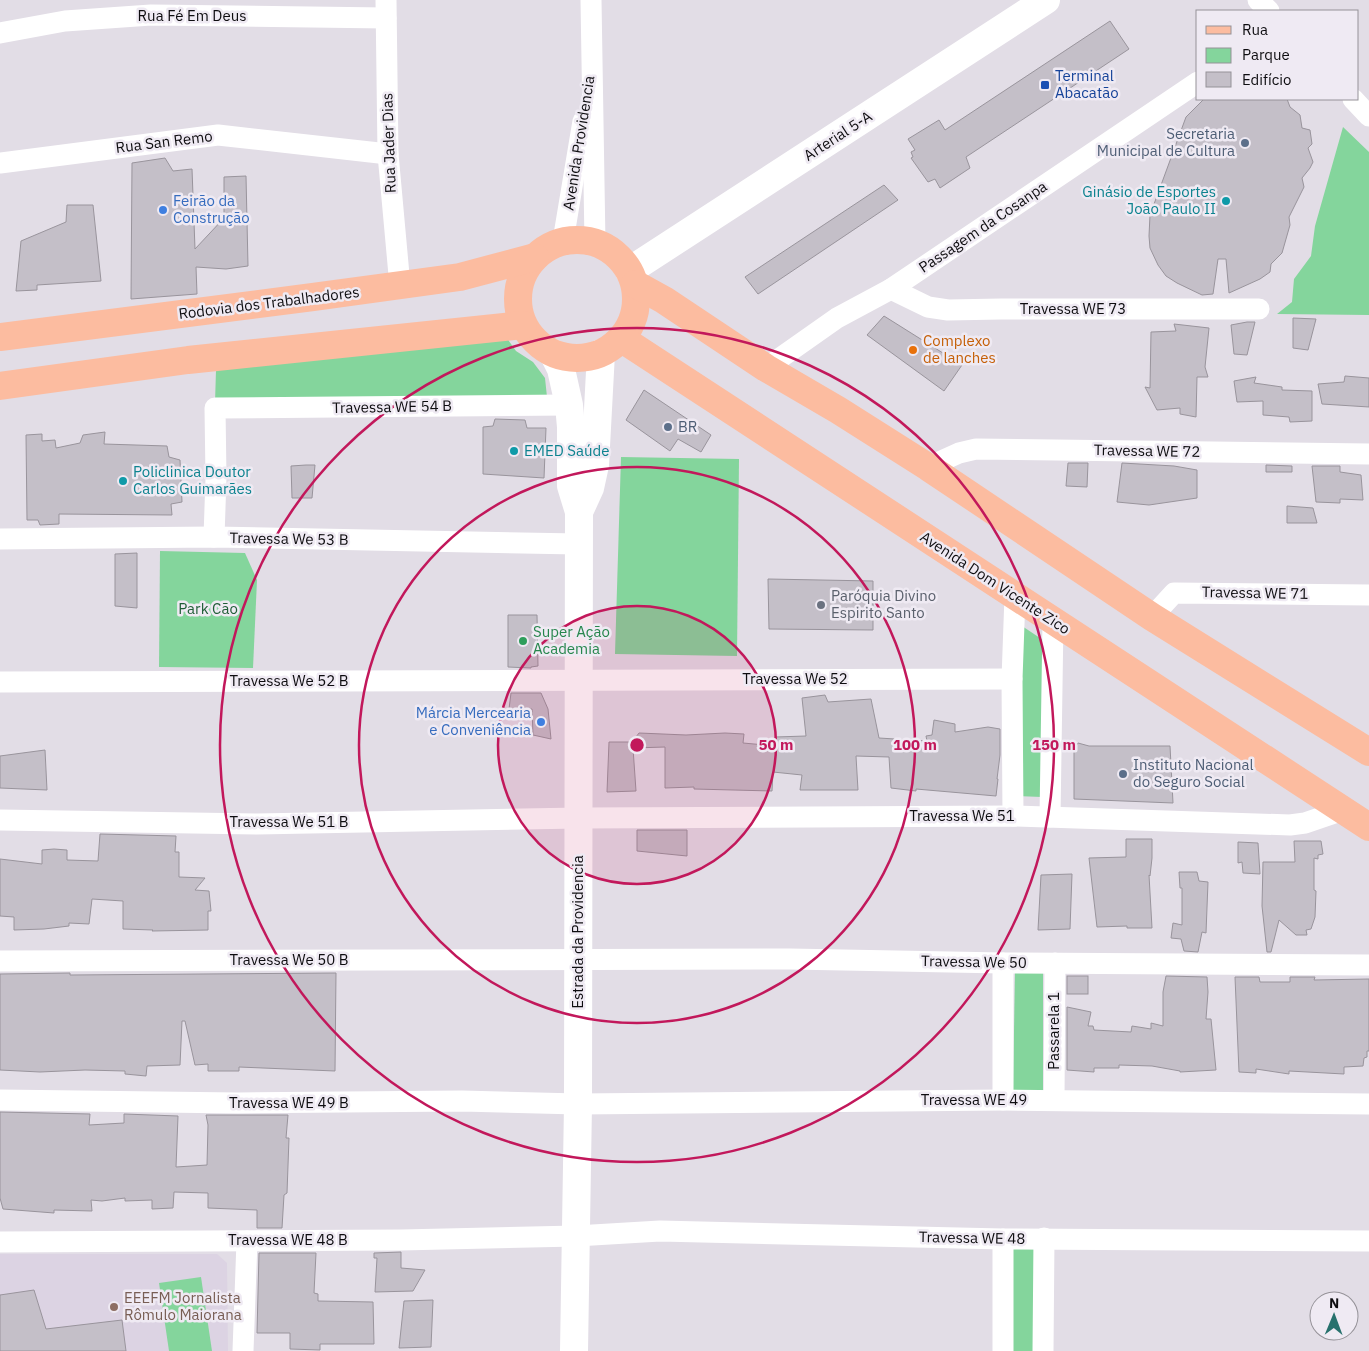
<svg xmlns="http://www.w3.org/2000/svg" width="1369" height="1351" font-family="'IBM Plex Sans',sans-serif">
  <style>
    .built { fill: #dcd3e3 }
    .green { fill: #84d59c }
    .building { fill: #c4bfc8; stroke: #99949c }
    .lines { fill: none; stroke-linecap: round; stroke-linejoin: round }
    .street { stroke: #fff; stroke-width: 21 }
    .secondary { stroke: #fff; stroke-width: 28 }
    .primary { stroke: #fcbca0; stroke-width: 28 }
    .ring { fill: none; stroke: #c2185b; stroke-width: 2.5 }
    .transit-dot { fill: #1a4fb4; stroke: #efeaf3; stroke-width: 2 }
    .service-dot { fill: #5c6f8a; stroke: #efeaf3; stroke-width: 2 }
    .culture-dot { fill: #0f9aa8; stroke: #efeaf3; stroke-width: 2 }
    .shop-dot { fill: #3f7fe0; stroke: #efeaf3; stroke-width: 2 }
    .food-dot { fill: #e8710a; stroke: #efeaf3; stroke-width: 2 }
    .worship-dot { fill: #6b7280; stroke: #efeaf3; stroke-width: 2 }
    .leisure-dot { fill: #2e9e5b; stroke: #efeaf3; stroke-width: 2 }
    .education-dot { fill: #8d6e63; stroke: #efeaf3; stroke-width: 2 }
    .labels { text-anchor: middle; stroke-width: 5; stroke-linejoin: round; paint-order: stroke }
    .street-label { font-size: 15px; fill: #0e0d10; stroke: #efeaf3 }
    .transit-label { font-size: 15px; fill: #164399; stroke: #efeaf3; text-anchor: start }
    .service-label { font-size: 15px; fill: #4e5e75; stroke: #efeaf3; text-anchor: start }
    .culture-label { font-size: 15px; fill: #0d838f; stroke: #efeaf3; text-anchor: start }
    .shop-label { font-size: 15px; fill: #366cbe; stroke: #efeaf3; text-anchor: start }
    .food-label { font-size: 15px; fill: #c56008; stroke: #efeaf3; text-anchor: start }
    .worship-label { font-size: 15px; fill: #5b616d; stroke: #efeaf3; text-anchor: start }
    .park-label { font-size: 15px; fill: #1f5d36; stroke: #efeaf3 }
    .leisure-label { font-size: 15px; fill: #27864d; stroke: #efeaf3; text-anchor: start }
    .education-label { font-size: 15px; fill: #785e54; stroke: #efeaf3; text-anchor: start }
    .centre { fill: #c2185b; stroke: #efeaf3; stroke-width: 2.5 }
    .ring-label { font-size: 15px; text-anchor: middle; font-weight: bold; fill: #c2185b; stroke: #efeaf3; stroke-width: 5; stroke-linejoin: round; paint-order: stroke }
  </style>
  <rect width="100%" height="100%" fill="#e2dde6"/>
  <path class="built" d="M0,1254H217L227,1263L228,1351H0Z"/>
  <g class="green">
    <path d="M1343,127L1369,152V315L1277,314L1292,302L1294,279L1311,256L1315,226Z"/>
    <path d="M504,334L516,351L533,362L545,378L547,397L215,403L216,370Z"/>
    <path d="M621,457L739,459L737,656L615,654Z"/>
    <path d="M160,551L245,553L257,580L253,668L159,667Z"/>
    <path d="M1022,626L1046,642L1042,797L1015,796Z"/>
    <path d="M1043,971V1092L1013,1091L1015,972Z"/>
    <path d="M1044,1238L1043,1351H1003V1239Z"/>
    <path d="M201,1277L212,1351H169L159,1283Z"/>
  </g>
  <g class="building">
    <path d="M1110,21L1129,49L966,157L970,168L940,188L935,179L928,182L911,158L913,157L911,152L915,150L908,139L939,120L945,130Z"/>
    <path d="M1204,99H1287L1290,107L1300,115L1302,128L1310,130L1312,144L1308,148L1313,162L1310,168L1302,178L1304,187L1289,217L1290,225L1282,253L1271,264L1270,272L1260,279L1229,293L1226,259H1218L1213,294L1202,295L1177,283L1166,276L1158,265L1150,248L1149,236L1150,215L1186,117Z"/>
    <path d="M165,158L173,171L192,169L195,249L224,218V177L246,176L248,266L226,269L196,267L197,294L131,299L132,163Z"/>
    <path d="M884,185L898,200L758,294L745,277Z"/>
    <path d="M67,205H93L101,281L37,285V290L16,291L21,241L66,222Z"/>
    <path d="M884,316L962,365L944,391L867,335Z"/>
    <path d="M1293,318L1316,319L1308,350L1293,348Z"/>
    <path d="M1247,322H1255L1247,355L1234,354L1231,325Z"/>
    <path d="M1174,324L1209,328L1205,367L1208,377H1197L1196,417L1180,414V408L1157,410L1145,387L1150,388L1151,332L1176,331Z"/>
    <path d="M1345,376L1369,378V407L1322,404L1318,384L1344,382Z"/>
    <path d="M1256,377L1254,383L1282,387V390L1312,391V421L1290,422L1289,417L1263,415V401L1237,402L1234,381Z"/>
    <path d="M644,390L711,435L701,452L678,439L670,451L626,420Z"/>
    <path d="M495,419L525,420L527,428H546L544,478L483,474V427L493,426Z"/>
    <path d="M105,432L104,444L167,446L169,457L180,460L182,502L171,504L172,515L59,514V524L40,525L38,520H27L26,435L42,434V441L55,440L56,448L80,443L83,435Z"/>
    <path d="M1068,463H1088L1087,487L1066,486Z"/>
    <path d="M1122,463L1174,466L1197,470V498L1149,505L1117,502Z"/>
    <path d="M306,465H315L312,498H292L291,466Z"/>
    <path d="M1266,465L1292,466V472H1266Z"/>
    <path d="M1312,466H1340V472L1361,475L1363,500L1340,499V503L1316,502Z"/>
    <path d="M1287,506L1313,508L1317,523H1287Z"/>
    <path d="M137,553V608L115,606V554Z"/>
    <path d="M768,579L873,581V630L769,629Z"/>
    <path d="M508,615H537L538,666L531,667V668L508,667Z"/>
    <path d="M511,693H541L548,709L551,739L533,735L532,709H509Z"/>
    <path d="M825,695L828,702L871,699L879,738L927,741L926,736L932,735L934,720L955,724V732L988,727L1000,729V755L997,779H998L996,796L916,789V791L891,788L889,757L856,756L858,790H800L802,775L773,772L772,791L694,789V787L665,788V747L633,748L636,791L607,792L609,742H632L639,733L686,735L725,733L744,734L743,743L776,746L775,737L806,736L802,698Z"/>
    <path d="M1078,743L1089,746H1170L1173,803L1074,799V749Z"/>
    <path d="M45,750L47,790L0,788V756Z"/>
    <path d="M637,830H687V856L637,851Z"/>
    <path d="M100,834L176,836L175,852H179V877L205,878L195,890L209,891L211,911H208V930L152,931L153,930L123,929V901L92,899L89,924L69,923V926L44,929L14,930V917L0,916V859L42,864V850L54,849L67,850V860L98,861Z"/>
    <path d="M1126,839H1152V858L1150,876L1149,875L1152,928H1127V926L1097,927L1089,858L1126,857Z"/>
    <path d="M1294,841H1321L1323,854L1318,855V859L1314,858V890L1316,891L1315,917L1311,929L1306,930L1307,935H1296L1279,920L1271,952H1267L1262,906L1263,862H1295Z"/>
    <path d="M1238,842L1258,843L1260,874L1243,873L1242,862L1238,863Z"/>
    <path d="M1179,872H1197L1199,881L1208,882L1206,933L1202,932L1198,952L1184,951L1181,939L1171,938L1173,923L1182,925V888H1180Z"/>
    <path d="M1072,874L1070,929L1038,930L1041,875Z"/>
    <path d="M70,973V975L336,973L335,1071L239,1067V1071H208V1064L195,1065L185,1021H182L180,1065L147,1066L146,1076L125,1074V1071L85,1070L40,1072L0,1070V974Z"/>
    <rect x="1067" y="976" width="21" height="18"/>
    <path d="M1166,976L1207,977L1208,992L1206,1019H1211L1216,1070L1180,1072V1071L1152,1066L1119,1065V1068H1094V1072L1067,1070V1007L1091,1012L1088,1026H1093L1094,1030L1131,1032L1132,1026L1151,1029V1023L1163,1026V992Z"/>
    <path d="M1235,977H1259L1260,982H1290V977H1315L1314,980L1369,979V1051H1367V1057L1364,1058L1363,1066L1344,1067V1074L1289,1071V1074L1256,1069V1073L1239,1072Z"/>
    <path d="M0,1112L90,1114L89,1125L124,1123V1114L178,1116L176,1167L207,1165L208,1125L206,1115H288L286,1138H289L287,1193L284,1195L282,1228H257V1210L208,1208V1193L174,1192L173,1208L152,1209V1200L125,1201V1198L102,1201L91,1200L92,1211L54,1210V1213L3,1209L0,1198Z"/>
    <path d="M401,1252V1268L425,1270L413,1291L375,1292L377,1258H374V1253Z"/>
    <path d="M259,1253H316L314,1293L318,1294V1301L373,1302L374,1344H320V1350L290,1349V1333H257Z"/>
    <path d="M34,1290L46,1329L122,1320L126,1351H0V1295Z"/>
    <path d="M433,1300L431,1347L399,1348L404,1301Z"/>
  </g>
  <g class="lines">
    <g class="street">
      <path d="M386,0L388,154L400,286"/>
      <path d="M591,0L595,243"/>
      <path d="M1258,0L1269,11"/>
      <path d="M0,33L65,21L151,15L386,18"/>
      <path d="M1353,99L1369,116"/>
      <path d="M0,163L218,135L388,154"/>
      <path d="M563,241L583,121"/>
      <path d="M891,289L928,307L948,310L1001,309H1259"/>
      <path d="M766,368L837,318L891,289L1198,82"/>
      <path d="M928,467L959,453L976,449L1369,454"/>
      <path d="M214,537L216,478L215,408L569,405"/>
      <path d="M0,539L214,537L578,544"/>
      <path d="M1152,617L1174,593L1369,595"/>
      <path d="M0,682L1012,679"/>
      <path d="M1013,816L1012,679L1015,596"/>
      <path d="M1050,817L1053,621"/>
      <path d="M0,820L257,824L579,818L1013,816L1290,825L1305,823L1343,810"/>
      <path d="M0,961L790,959L1003,963L1369,965"/>
      <path d="M0,1100L238,1103L462,1101L578,1104L1003,1100L1369,1104"/>
      <path d="M1003,1100V963"/>
      <path d="M1054,1100L1055,963"/>
      <path d="M0,1242L401,1240L576,1236L660,1231L1003,1239L1369,1241"/>
      <path d="M243,1351L247,1241"/>
      <path d="M1003,1351V1239"/>
      <path d="M1043,1351L1044,1238"/>
    </g>
    <g class="secondary">
      <path d="M629,271L1046,0"/>
      <path d="M553,353L561,369L569,405L571,427V486L579,512L578,1104L574,1351"/>
      <path d="M579,512L590,488L595,465L601,353"/>
    </g>
    <g class="primary">
      <circle cx="577" cy="299" r="59"/>
      <path d="M635,284L664,300L766,368L838,410L928,467L1152,617L1369,752"/>
      <path d="M0,337L313,297L460,277L535,257"/>
      <path d="M622,339L1369,827"/>
      <path d="M0,386L188,360L523,325"/>
    </g>
  </g>
  <circle cx="637" cy="745" r="139" fill="#c2185b" fill-opacity=".12"/>
  <g class="ring">
    <circle cx="637" cy="745" r="139"/>
    <circle cx="637" cy="745" r="278"/>
    <circle cx="637" cy="745" r="417"/>
  </g>
  <rect class="transit-dot" x="1040" y="80" width="10" height="10" rx="2.5"/>
  <g class="service-dot">
    <circle cx="1245" cy="143" r="5"/>
    <circle cx="668" cy="427" r="5"/>
    <circle cx="1123" cy="774" r="5"/>
  </g>
  <g class="culture-dot">
    <circle cx="1226" cy="201" r="5"/>
    <circle cx="514" cy="451" r="5"/>
    <circle cx="123" cy="481" r="5"/>
  </g>
  <g class="shop-dot">
    <circle cx="163" cy="210" r="5"/>
    <circle cx="541" cy="722" r="5"/>
  </g>
  <circle class="food-dot" cx="913" cy="350" r="5"/>
  <circle class="worship-dot" cx="821" cy="605" r="5"/>
  <circle class="leisure-dot" cx="523" cy="641" r="5"/>
  <circle class="education-dot" cx="114" cy="1307" r="5"/>
  <g class="labels">
    <g class="street-label">
      <text x="192" y="21">Rua Fé Em Deus</text>
      <text transform="translate(838 136) rotate(-33)" y="5">Arterial 5-A</text>
      <text transform="translate(164 142) rotate(-7)" y="5">Rua San Remo</text>
      <text transform="translate(389 143) rotate(-92)" y="5">Rua Jader Dias</text>
      <text transform="translate(579 143) rotate(-81)" y="5">Avenida Providencia</text>
      <text transform="translate(983 227) rotate(-34)" y="5">Passagem da Cosanpa</text>
      <text transform="translate(269 303) rotate(-7)" y="5">Rodovia dos Trabalhadores</text>
      <text x="1073" y="314">Travessa WE 73</text>
      <text transform="translate(392 407) rotate(-1)" y="5">Travessa WE 54 B</text>
      <text transform="translate(1147 451) rotate(1)" y="5">Travessa WE 72</text>
      <text transform="translate(289 539) rotate(1)" y="5">Travessa We 53 B</text>
      <text transform="translate(995 583) rotate(33)" y="5">Avenida Dom Vicente Zico</text>
      <text transform="translate(1255 593) rotate(1)" y="5">Travessa WE 71</text>
      <text x="795" y="684">Travessa We 52</text>
      <text x="289" y="686">Travessa We 52 B</text>
      <text x="962" y="821">Travessa We 51</text>
      <text x="289" y="827">Travessa We 51 B</text>
      <text transform="translate(578 932) rotate(-90)" y="5">Estrada da Providencia</text>
      <text x="289" y="965">Travessa We 50 B</text>
      <text transform="translate(974 962) rotate(1)" y="5">Travessa We 50</text>
      <text transform="translate(1054 1031) rotate(-90)" y="5">Passarela 1</text>
      <text x="974" y="1105">Travessa WE 49</text>
      <text x="289" y="1108">Travessa WE 49 B</text>
      <text transform="translate(972 1238) rotate(1)" y="5">Travessa WE 48</text>
      <text x="288" y="1245">Travessa WE 48 B</text>
    </g>
    <g class="transit-label">
      <text x="1055" y="81">Terminal<tspan x="1055" dy="17">Abacatão</tspan></text>
    </g>
    <g class="service-label">
      <text x="1235" y="139" text-anchor="end">Secretaria<tspan x="1235" dy="17">Municipal de Cultura</tspan></text>
      <text x="678" y="432">BR</text>
      <text x="1133" y="770">Instituto Nacional<tspan x="1133" dy="17">do Seguro Social</tspan></text>
    </g>
    <g class="culture-label">
      <text x="1216" y="197" text-anchor="end">Ginásio de Esportes<tspan x="1216" dy="17">João Paulo II</tspan></text>
      <text x="524" y="456">EMED Saúde</text>
      <text x="133" y="477">Policlinica Doutor<tspan x="133" dy="17">Carlos Guimarães</tspan></text>
    </g>
    <g class="shop-label">
      <text x="173" y="206">Feirão da<tspan x="173" dy="17">Construção</tspan></text>
      <text x="531" y="718" text-anchor="end">Márcia Mercearia<tspan x="531" dy="17">e Conveniência</tspan></text>
    </g>
    <g class="food-label">
      <text x="923" y="346">Complexo<tspan x="923" dy="17">de lanches</tspan></text>
    </g>
    <g class="worship-label">
      <text x="831" y="601">Paróquia Divino<tspan x="831" dy="17">Espirito Santo</tspan></text>
    </g>
    <g class="park-label">
      <text x="208" y="614">Park Cão</text>
    </g>
    <g class="leisure-label">
      <text x="533" y="637">Super Ação<tspan x="533" dy="17">Academia</tspan></text>
    </g>
    <g class="education-label">
      <text x="124" y="1303">EEEFM Jornalista<tspan x="124" dy="17">Rômulo Maiorana</tspan></text>
    </g>
  </g>
  <circle cx="637" cy="745" r="8" class="centre"/>
  <g class="ring-label">
    <text x="776" y="750">50 m</text>
    <text x="915" y="750">100 m</text>
    <text x="1054" y="750">150 m</text>
  </g>
  <rect x="1196" y="10" width="162" height="90" fill="#efeaf3" stroke="#959298"/>
  <rect x="1206" y="26" width="25" height="8" fill="#fcbca0" stroke="#959298"/>
  <text x="1242" y="35" font-size="15" fill="#0e0d10">Rua</text>
  <rect x="1206" y="48" width="25" height="15" fill="#84d59c" stroke="#959298"/>
  <text x="1242" y="60" font-size="15" fill="#0e0d10">Parque</text>
  <rect x="1206" y="72" width="25" height="15" fill="#c4bfc8" stroke="#959298"/>
  <text x="1242" y="85" font-size="15" fill="#0e0d10">Edifício</text>
  <g transform="translate(1334 1316) rotate(1)"><circle r="24" fill="#efeaf3" stroke="#959298"/>
  <path d="M0-4L9 19L0 12L-9 19Z" fill="#27716d"/>
  <text y="-8" font-size="14" font-weight="bold" text-anchor="middle" fill="#0e0d10">N</text>
  </g>
</svg>
